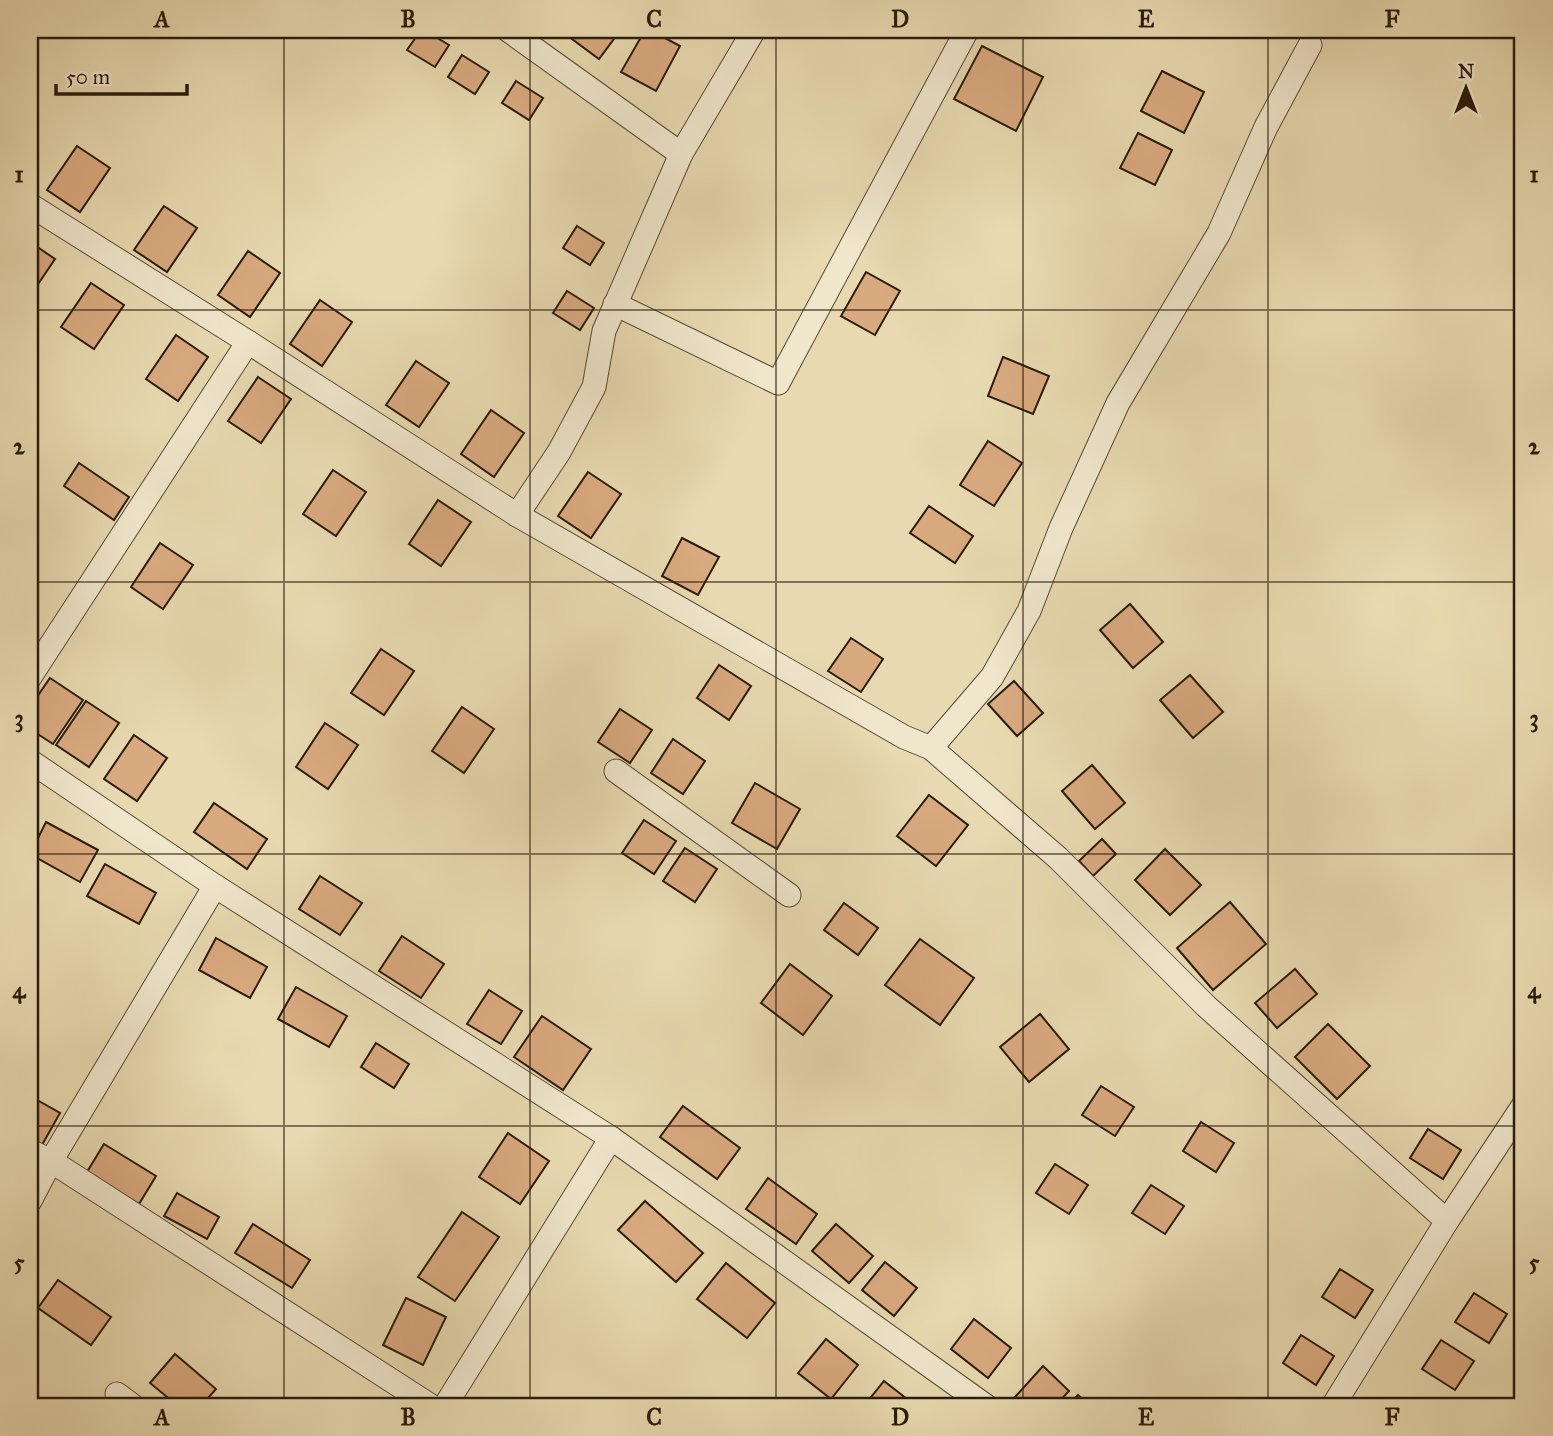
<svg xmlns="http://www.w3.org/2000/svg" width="1553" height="1436" font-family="'IM FELL Great Primer',serif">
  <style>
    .building { fill: #d9a97f; stroke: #291b0d; stroke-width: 2 }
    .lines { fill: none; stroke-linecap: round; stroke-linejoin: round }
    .minor-casing { stroke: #594a36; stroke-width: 25 }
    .minor { stroke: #f0e6cc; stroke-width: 23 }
    .grid { fill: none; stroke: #291b0d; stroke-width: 2; stroke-opacity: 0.55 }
    .neatline { fill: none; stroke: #291b0d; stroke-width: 2.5 }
    .grid-label { font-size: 23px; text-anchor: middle; font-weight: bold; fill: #291b0d }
  </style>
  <rect width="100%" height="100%" fill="#e8d9b0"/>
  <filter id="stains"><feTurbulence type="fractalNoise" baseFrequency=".00286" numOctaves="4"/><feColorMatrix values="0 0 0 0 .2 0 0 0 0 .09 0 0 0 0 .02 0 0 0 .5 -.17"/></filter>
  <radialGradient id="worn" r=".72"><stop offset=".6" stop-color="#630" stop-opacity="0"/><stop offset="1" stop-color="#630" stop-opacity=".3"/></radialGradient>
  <g class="building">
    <path d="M421,30H424L449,45L435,67L407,50Z"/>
    <path d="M579,30H615L619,32L599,59L572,39Z"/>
    <path d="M645,30H650L680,46L656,91L621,72Z"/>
    <path d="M982,46L1043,77L1016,131L954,99Z"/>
    <path d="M462,55L489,72L475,94L448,77Z"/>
    <path d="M1162,71L1204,92L1184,133L1141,111Z"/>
    <path d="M516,81L543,98L529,120L502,103Z"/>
    <path d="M1138,133L1172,150L1155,185L1120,168Z"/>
    <path d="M77,146L110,168L80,212L47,190Z"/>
    <path d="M164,206L197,228L167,272L134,250Z"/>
    <path d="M577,226L604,243L590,265L563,248Z"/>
    <path d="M30,242L55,259L30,296Z"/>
    <path d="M248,251L280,273L250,317L218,295Z"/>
    <path d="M866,272L900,291L875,335L841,316Z"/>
    <path d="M91,283L124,305L94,349L61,327Z"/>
    <path d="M567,291L594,308L580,330L553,313Z"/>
    <path d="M320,300L352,322L322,366L290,344Z"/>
    <path d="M176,335L208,357L178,401L146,379Z"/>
    <path d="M1003,357L1049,376L1033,414L988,396Z"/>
    <path d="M416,361L449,383L419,427L386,405Z"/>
    <path d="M258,377L291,399L261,443L228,421Z"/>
    <path d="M491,410L524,433L494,477L461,454Z"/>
    <path d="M988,441L1022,463L994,506L960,485Z"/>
    <path d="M79,463L129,497L114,520L64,486Z"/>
    <path d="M333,470L366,492L336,536L303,514Z"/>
    <path d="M588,472L621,494L591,538L558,516Z"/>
    <path d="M438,500L471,522L441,566L409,544Z"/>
    <path d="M929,506L973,536L955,563L910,533Z"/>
    <path d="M682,538L719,557L698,595L662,576Z"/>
    <path d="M160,543L193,565L163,609L131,587Z"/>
    <path d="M1130,604L1163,642L1133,668L1100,630Z"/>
    <path d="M851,638L883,659L861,692L828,671Z"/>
    <path d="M381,649L414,671L384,715L351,693Z"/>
    <path d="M719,665L751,686L729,720L697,698Z"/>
    <path d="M1190,675L1223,712L1193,738L1160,700Z"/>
    <path d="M50,678L83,700L53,744L30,729V707Z"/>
    <path d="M1014,681L1043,713L1017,736L988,704Z"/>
    <path d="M86,701L119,723L89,767L56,745Z"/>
    <path d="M462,707L494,729L464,773L432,751Z"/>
    <path d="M620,709L652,730L630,763L598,742Z"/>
    <path d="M325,723L358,745L328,789L296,767Z"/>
    <path d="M134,735L167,758L137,801L104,779Z"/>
    <path d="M673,739L705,761L683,794L651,773Z"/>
    <path d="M1092,765L1125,803L1095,829L1062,791Z"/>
    <path d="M755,783L800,809L777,849L732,823Z"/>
    <path d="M929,795L968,825L936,866L897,836Z"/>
    <path d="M214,803L267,839L247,869L194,832Z"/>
    <path d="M644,820L676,841L654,874L622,853Z"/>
    <path d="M46,822L98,850L80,882L30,854Z"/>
    <path d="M1102,839L1116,854L1093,876L1079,861Z"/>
    <path d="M685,848L717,869L695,902L663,881Z"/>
    <path d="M1165,849L1201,885L1170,915L1135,880Z"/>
    <path d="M105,864L156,893L139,924L87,896Z"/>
    <path d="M320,876L362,903L340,935L299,909Z"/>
    <path d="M1230,902L1266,944L1213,990L1177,948Z"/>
    <path d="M844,903L878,928L858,955L824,930Z"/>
    <path d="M402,936L444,964L421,998L379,971Z"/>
    <path d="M216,938L267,967L250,998L199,970Z"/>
    <path d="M920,939L974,978L940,1025L885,985Z"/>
    <path d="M790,964L832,996L803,1035L761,1003Z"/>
    <path d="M1295,969L1317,994L1277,1028L1255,1003Z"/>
    <path d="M296,987L347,1016L329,1047L278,1019Z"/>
    <path d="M489,990L522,1011L501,1044L467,1024Z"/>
    <path d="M1040,1014L1069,1049L1029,1082L1000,1047Z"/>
    <path d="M542,1016L591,1049L563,1090L514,1057Z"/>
    <path d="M1328,1024L1370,1066L1337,1099L1295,1057Z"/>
    <path d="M376,1043L409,1064L394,1088L361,1067Z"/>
    <path d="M1101,1086L1134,1107L1115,1136L1082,1115Z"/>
    <path d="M30,1096L60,1113L42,1145L30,1138Z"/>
    <path d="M683,1106L740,1148L717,1179L660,1137Z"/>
    <path d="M1201,1122L1234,1143L1216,1172L1183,1151Z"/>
    <path d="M1428,1129L1461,1150L1443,1179L1410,1158Z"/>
    <path d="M508,1133L549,1161L520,1204L479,1177Z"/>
    <path d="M104,1144L156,1176L139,1204L87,1172Z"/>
    <path d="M1055,1164L1088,1185L1069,1214L1036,1193Z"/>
    <path d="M768,1178L817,1214L796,1244L746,1209Z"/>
    <path d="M1151,1185L1184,1206L1165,1234L1132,1213Z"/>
    <path d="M177,1193L219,1217L207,1239L164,1216Z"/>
    <path d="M645,1201L703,1253L676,1282L618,1230Z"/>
    <path d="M462,1212L499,1237L455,1301L418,1277Z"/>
    <path d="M253,1224L310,1260L292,1288L235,1253Z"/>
    <path d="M836,1224L873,1256L849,1283L812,1251Z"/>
    <path d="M885,1262L917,1288L894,1316L862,1290Z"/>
    <path d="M726,1263L775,1303L747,1338L697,1299Z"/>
    <path d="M1340,1269L1373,1290L1355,1318L1322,1297Z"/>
    <path d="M58,1280L111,1317L91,1345L38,1308Z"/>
    <path d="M1474,1293L1507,1314L1489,1343L1455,1322Z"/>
    <path d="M406,1298L446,1317L423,1365L383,1345Z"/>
    <path d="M974,1319L1011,1348L988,1378L951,1349Z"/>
    <path d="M1301,1335L1334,1356L1316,1385L1283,1363Z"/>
    <path d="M826,1339L858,1365L831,1399L798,1373Z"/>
    <path d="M1441,1340L1474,1361L1455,1390L1422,1369Z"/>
    <path d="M175,1354L216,1389L201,1406H178L150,1383Z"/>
    <path d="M1043,1366L1069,1391L1055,1406H1025L1015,1397Z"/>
    <path d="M884,1381L916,1406H864Z"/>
    <path d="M1078,1395L1091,1406H1068Z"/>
  </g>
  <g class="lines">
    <g class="minor-casing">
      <g id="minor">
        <path d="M508,30L681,154"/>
        <path d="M30,205L248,342L517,515L904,737L931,748L1058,858L1206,1006L1447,1221"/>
        <path d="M615,304L778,383L967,30"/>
        <path d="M517,515L559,452L594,387L604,331L681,154L754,30"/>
        <path d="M30,677L248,342"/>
        <path d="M931,748L992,677L1029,611L1061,528L1118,403L1219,233L1266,127L1310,45"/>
        <path d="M30,761L215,886L611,1138L986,1406"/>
        <path d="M616,771L789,895"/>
        <path d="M30,1151L51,1161L431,1406"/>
        <path d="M30,1201L51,1161L215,886"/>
        <path d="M117,1394L133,1406"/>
        <path d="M445,1406L611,1138"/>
        <path d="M1333,1406L1447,1221L1523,1106"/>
      </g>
    </g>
    <use href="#minor" class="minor"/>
  </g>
  <path class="grid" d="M284,30V1406M530,30V1406M776,30V1406M1023,30V1406M1268,30V1406M30,310H1523M30,582H1523M30,854H1523M30,1126H1523"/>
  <rect width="1553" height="1436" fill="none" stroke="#e8d9b0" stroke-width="77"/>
  <g transform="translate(1466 88)" stroke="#f0e6cc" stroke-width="5" paint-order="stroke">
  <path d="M0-5L12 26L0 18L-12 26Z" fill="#291b0d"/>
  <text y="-10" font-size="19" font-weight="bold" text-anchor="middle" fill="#291b0d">N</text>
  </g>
  <path d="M56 84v10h131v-10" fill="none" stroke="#291b0d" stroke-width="3.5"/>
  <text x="66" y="84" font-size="21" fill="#291b0d" stroke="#f0e6cc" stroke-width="5" paint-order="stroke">50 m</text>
  <rect x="38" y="38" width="1476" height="1360" class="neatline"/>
  <g class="grid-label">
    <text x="162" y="27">A</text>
    <text x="408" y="27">B</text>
    <text x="654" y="27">C</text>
    <text x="900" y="27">D</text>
    <text x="1146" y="27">E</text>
    <text x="1392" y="27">F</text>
    <text x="19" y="182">1</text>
    <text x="1534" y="182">1</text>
    <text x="19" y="454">2</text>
    <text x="1534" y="454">2</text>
    <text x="19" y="726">3</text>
    <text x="1534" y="726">3</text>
    <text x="19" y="998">4</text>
    <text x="1534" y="998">4</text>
    <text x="19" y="1270">5</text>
    <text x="1534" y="1270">5</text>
    <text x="162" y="1425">A</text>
    <text x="408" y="1425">B</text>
    <text x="654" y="1425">C</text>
    <text x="900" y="1425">D</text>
    <text x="1146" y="1425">E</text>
    <text x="1392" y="1425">F</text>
  </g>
  <rect width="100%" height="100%" filter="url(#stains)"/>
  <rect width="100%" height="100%" fill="url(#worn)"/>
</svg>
